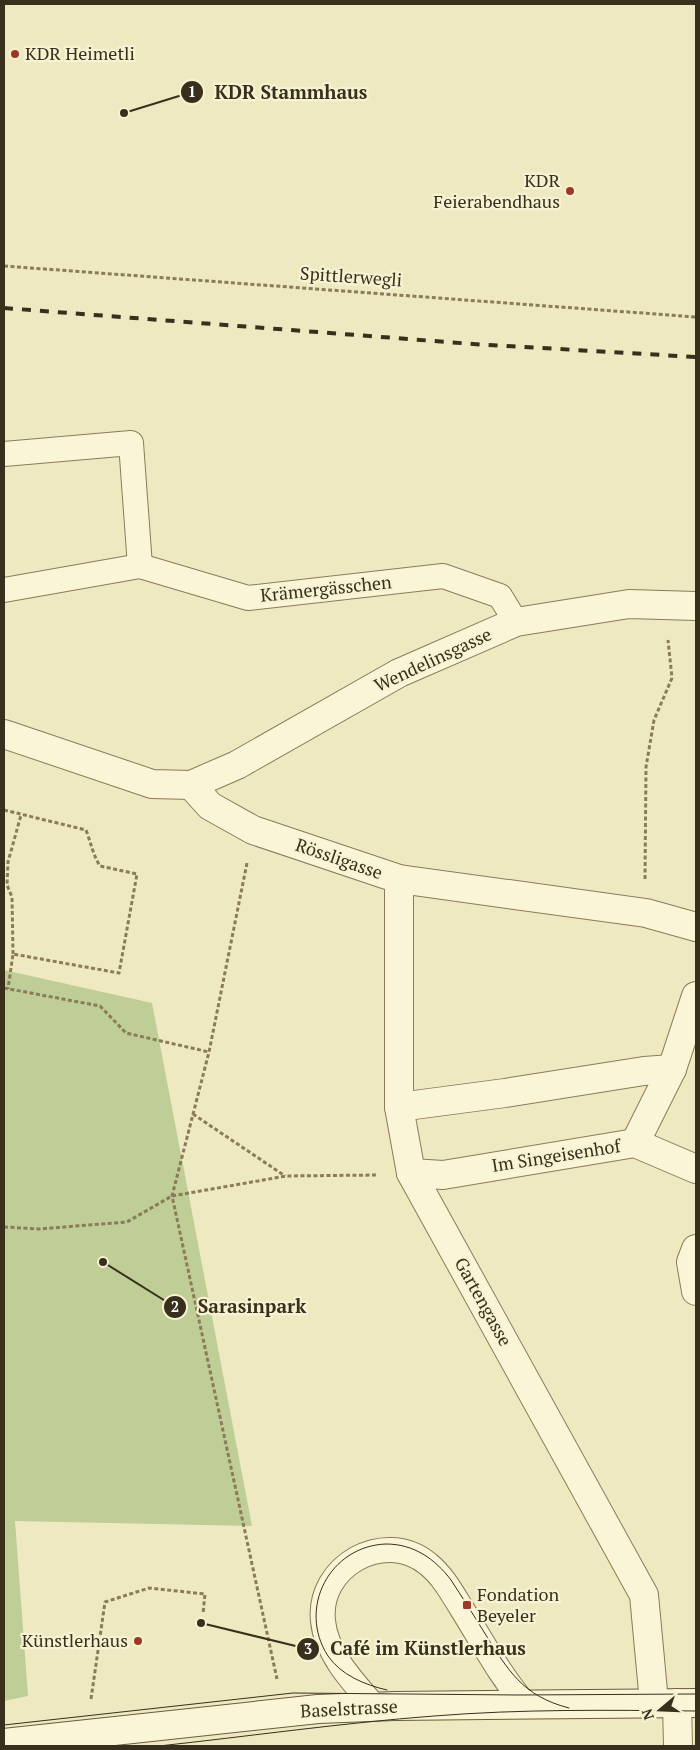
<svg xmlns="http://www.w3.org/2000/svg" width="700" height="1750" font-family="'PT Serif',serif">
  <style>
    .green { fill: #bece96 }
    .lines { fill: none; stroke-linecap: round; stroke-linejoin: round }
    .lane-casing { stroke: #8a7b59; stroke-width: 26 }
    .street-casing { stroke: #8a7b59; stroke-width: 30 }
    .secondary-casing { stroke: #6c5c3c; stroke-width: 30 }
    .path { stroke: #8a7b59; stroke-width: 3; stroke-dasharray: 4 2.5; stroke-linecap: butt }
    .lane { stroke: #faf5d6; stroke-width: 24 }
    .street { stroke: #faf5d6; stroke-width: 28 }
    .secondary { stroke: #faf5d6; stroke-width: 28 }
    .tram { stroke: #392f1d; stroke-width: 1 }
    .rail { stroke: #392f1d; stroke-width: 4; stroke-dasharray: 9 9; stroke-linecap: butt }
    .poi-dot { fill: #9b3927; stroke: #f7f2d2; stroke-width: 2 }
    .labels { text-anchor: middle; stroke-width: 4.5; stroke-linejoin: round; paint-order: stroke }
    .poi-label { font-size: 18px; fill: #392f1d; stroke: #f7f2d2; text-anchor: start }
    .street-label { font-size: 18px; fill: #392f1d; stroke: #f7f2d2 }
    .leader { fill: none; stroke: #392f1d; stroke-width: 2 }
    .callout-dot { fill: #392f1d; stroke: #f7f2d2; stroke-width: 2 }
    .mark-label { font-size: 15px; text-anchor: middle; font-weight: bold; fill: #fff }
    .callout-label { font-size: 19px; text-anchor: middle; font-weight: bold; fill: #392f1d; stroke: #f7f2d2; stroke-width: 4.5; stroke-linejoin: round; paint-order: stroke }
  </style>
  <rect width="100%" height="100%" fill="#efe9c2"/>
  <path class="green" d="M4,970L152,1003L252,1526L15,1521L28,1696L4,1701Z"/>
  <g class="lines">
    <g class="lane-casing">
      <g id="lane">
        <path d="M4,454L131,443L140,566"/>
        <path d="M4,590L140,566L248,598L443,576L500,596L516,622"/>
        <path d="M375,1707C354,1683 326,1654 323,1621C317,1566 385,1528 428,1564C443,1576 452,1593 462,1609C482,1641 500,1676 525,1704"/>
      </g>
    </g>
    <g class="street-casing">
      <g id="street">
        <path d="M4,734L152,784L191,785L237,765L399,673L516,622L629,604L696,606"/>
        <path d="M191,785L210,806L253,830L399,879L646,913L696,927"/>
        <path d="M399,879V1107L411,1173L644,1595L654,1702"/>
        <path d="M399,1107L505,1093L644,1071L672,1069"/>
        <path d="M635,1143L672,1069L696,996"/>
        <path d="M411,1173L443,1175L635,1143L696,1169"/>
        <path d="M696,1249L691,1262L696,1291"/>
        <path d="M677,1703L678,1746"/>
      </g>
    </g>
    <g class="secondary-casing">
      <path id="secondary" d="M4,1743L318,1709L395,1706L696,1703"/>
    </g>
    <g class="path">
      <path d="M4,266L696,317"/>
      <path d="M4,810L86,830C91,843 93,855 100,866L137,874L119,973L13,954L8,989"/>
      <path d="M247,863L209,1052L172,1196L277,1679"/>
      <path d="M645,879L646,767L654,720L672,678L668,640"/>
      <path d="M13,954L12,897L7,885L8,862L21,815"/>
      <path d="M4,988L100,1006L126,1033L209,1052"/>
      <path d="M193,1114L285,1176"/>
      <path d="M4,1227L39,1229L127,1222L172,1196L286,1176L377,1175"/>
      <path d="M91,1699L105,1602L149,1588L205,1594L203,1614"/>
    </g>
    <use href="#lane" class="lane"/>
    <use href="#street" class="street"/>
    <use href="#secondary" class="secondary"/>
    <g class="tram">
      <path d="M387,1690C365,1685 341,1675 328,1656C297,1608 330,1546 386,1544C414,1544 435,1559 451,1580C462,1597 473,1614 484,1632C508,1670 522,1696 569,1708"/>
      <path d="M4,1725L293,1693L517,1695L696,1694"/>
      <path d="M159,1746C251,1736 342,1723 434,1716C521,1709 609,1710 696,1711"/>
    </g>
    <path class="rail" d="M4,308L473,344L696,357"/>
  </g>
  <g class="poi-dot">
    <circle cx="15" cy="54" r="5"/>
    <circle cx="570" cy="191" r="5"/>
    <rect x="462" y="1600" width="10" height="10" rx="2.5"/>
    <circle cx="138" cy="1641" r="5"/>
  </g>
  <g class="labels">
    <g class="poi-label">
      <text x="25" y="60">KDR Heimetli</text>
      <text x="560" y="187" text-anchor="end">KDR<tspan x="560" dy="21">Feierabendhaus</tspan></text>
      <text x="477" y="1601">Fondation<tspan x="477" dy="21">Beyeler</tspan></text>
      <text x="128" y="1647" text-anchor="end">Künstlerhaus</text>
    </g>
    <g class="street-label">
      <text transform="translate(351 277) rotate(4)" y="6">Spittlerwegli</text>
      <text transform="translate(326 589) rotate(-6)" y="6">Krämergässchen</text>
      <text transform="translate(433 660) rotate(-25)" y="6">Wendelinsgasse</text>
      <text transform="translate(339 859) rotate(19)" y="6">Rössligasse</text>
      <text transform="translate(556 1156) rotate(-9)" y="6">Im Singeisenhof</text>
      <text transform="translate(483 1302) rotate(61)" y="6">Gartengasse</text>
      <text transform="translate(349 1709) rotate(-3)" y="6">Baselstrasse</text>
    </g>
  </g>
  <path class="leader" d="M124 113L192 92M103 1262L175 1307M201 1623L308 1649"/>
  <g class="callout-dot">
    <circle cx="124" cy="113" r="5"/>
    <circle cx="103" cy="1262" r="5"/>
    <circle cx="201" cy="1623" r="5"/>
    <circle cx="192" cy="92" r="12"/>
    <circle cx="175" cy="1307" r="12"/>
    <circle cx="308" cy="1649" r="12"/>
  </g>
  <g class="mark-label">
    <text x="192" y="97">1</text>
    <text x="175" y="1312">2</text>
    <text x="308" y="1654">3</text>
  </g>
  <g class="callout-label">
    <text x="291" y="99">KDR Stammhaus</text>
    <text x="252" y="1313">Sarasinpark</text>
    <text x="428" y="1655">Café im Künstlerhaus</text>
  </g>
  <rect width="700" height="1750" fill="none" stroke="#392f1d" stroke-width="10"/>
  <g transform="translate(660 1710) rotate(251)" stroke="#f7f2d2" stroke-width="4" paint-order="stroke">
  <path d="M0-4L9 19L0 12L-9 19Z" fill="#392f1d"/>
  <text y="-8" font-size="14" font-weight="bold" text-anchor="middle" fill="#392f1d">N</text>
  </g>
</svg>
